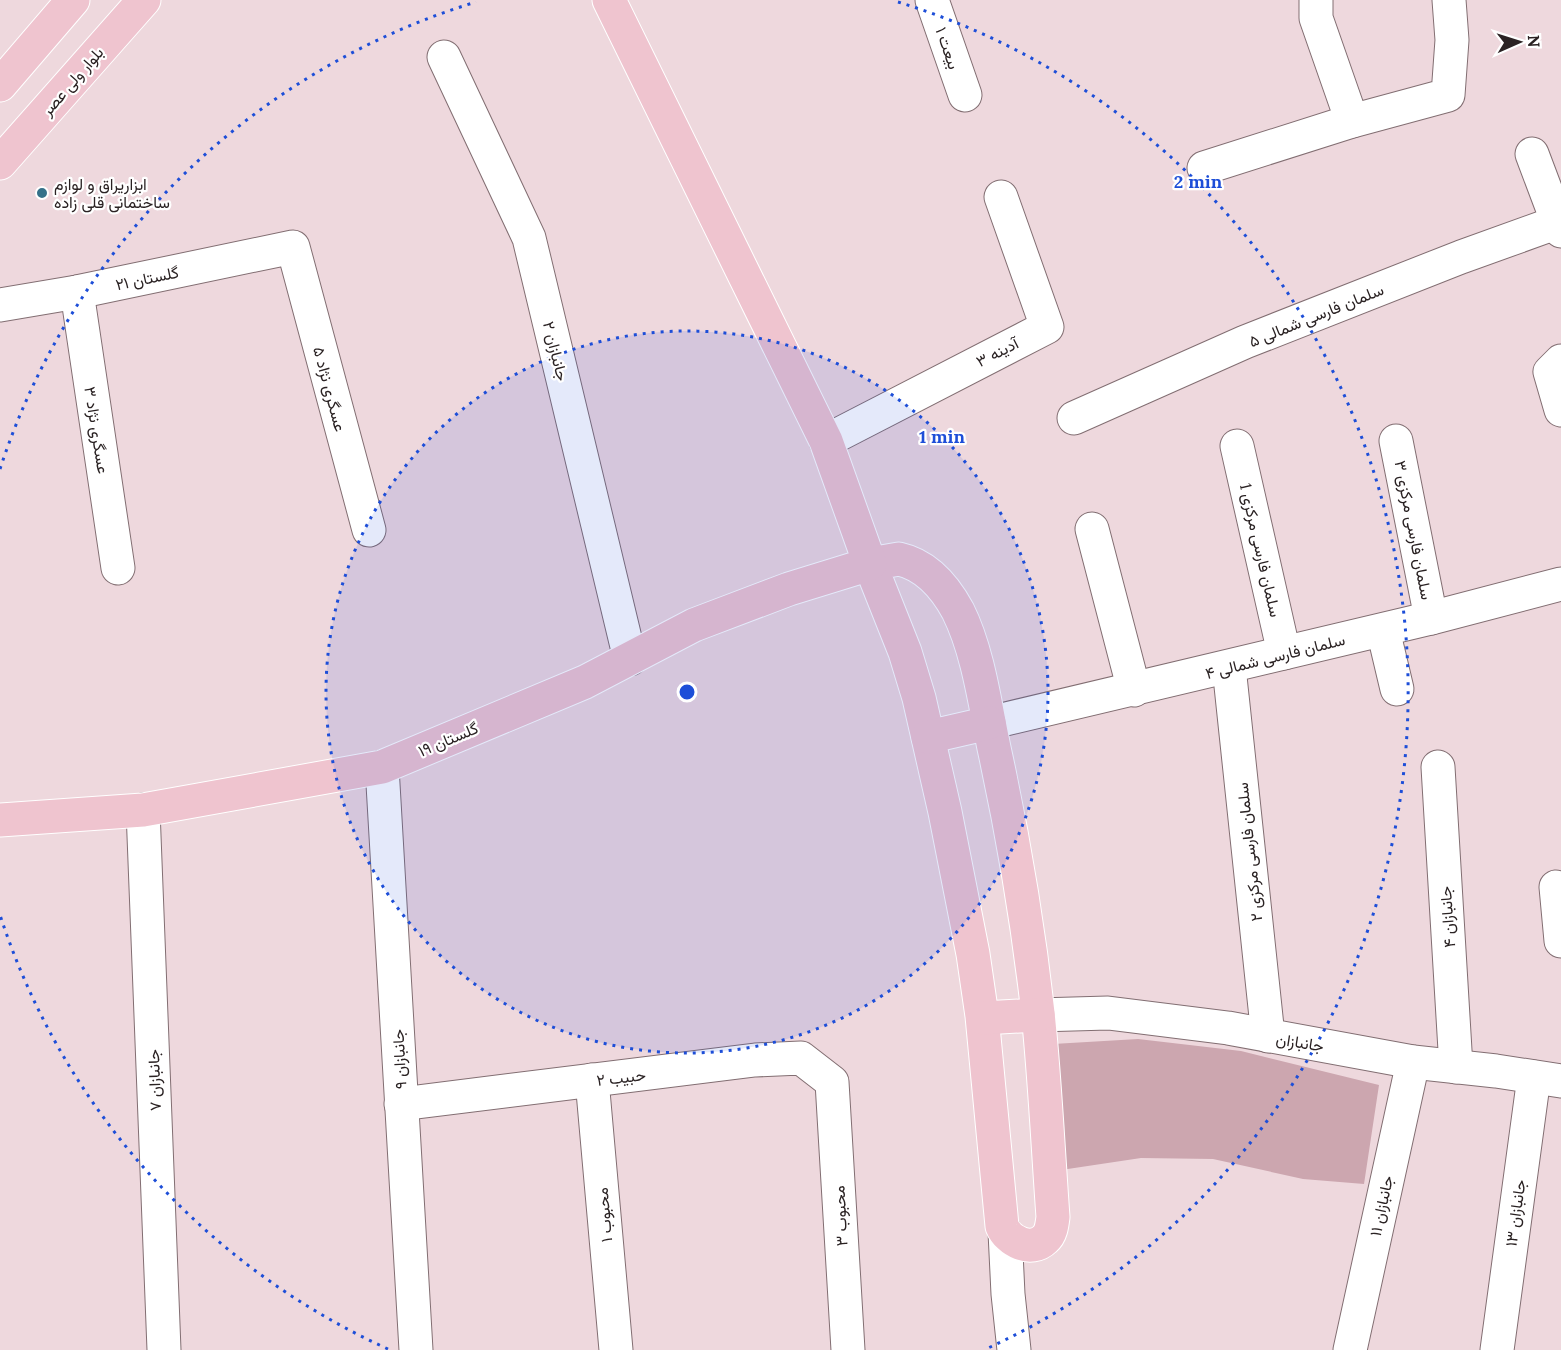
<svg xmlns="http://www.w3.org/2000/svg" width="1561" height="1350" font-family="Lora,Vazirmatn,serif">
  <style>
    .green { fill: #cca6af }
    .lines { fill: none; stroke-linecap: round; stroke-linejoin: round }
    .minor-casing { stroke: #826e72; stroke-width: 35 }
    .major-casing { stroke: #fff; stroke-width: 35 }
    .minor { stroke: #fff; stroke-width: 33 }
    .major { stroke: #efc4cf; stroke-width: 33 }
    .ring { fill: none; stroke: #1d4ed8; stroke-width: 3; stroke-dasharray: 3 6 }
    .poi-dot { fill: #357189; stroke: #fff; stroke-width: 2 }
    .labels { text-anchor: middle; stroke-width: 4.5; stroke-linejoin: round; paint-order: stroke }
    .street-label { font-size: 16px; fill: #2a2223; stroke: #fff }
    .poi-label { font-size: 16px; fill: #2a2223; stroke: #fff; text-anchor: start }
    .centre { fill: #1d4ed8; stroke: #fff; stroke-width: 3 }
    .ring-label { font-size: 18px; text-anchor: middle; font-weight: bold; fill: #1d4ed8; stroke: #fff; stroke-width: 4.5; stroke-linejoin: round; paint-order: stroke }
  </style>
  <rect width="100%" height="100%" fill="#eed8dd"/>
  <path class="green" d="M1138,1039L1241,1051L1379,1085L1364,1184L1303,1179L1213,1159L1141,1158L1061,1170L1036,1045Z"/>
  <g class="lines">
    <g class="minor-casing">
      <g id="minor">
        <path d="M932,0L965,95"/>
        <path d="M1316,0V18L1352,121"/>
        <path d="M444,57L529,238L630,659"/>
        <path d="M1532,154L1561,231"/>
        <path d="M1204,168L1352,121L1448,95L1452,40L1449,0"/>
        <path d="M77,292L118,568"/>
        <path d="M0,305L77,292L293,247L369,530"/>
        <path d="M1561,361L1550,372L1561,410"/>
        <path d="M1074,418L1245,342L1461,257L1561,221"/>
        <path d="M826,441L1047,327L1001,197"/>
        <path d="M1396,441L1431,618"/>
        <path d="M1237,446L1284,653"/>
        <path d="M1092,529L1134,690"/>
        <path d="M1383,630L1397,689"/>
        <path d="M1229,667L1268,1036"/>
        <path d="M989,723L1431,618L1561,584"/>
        <path d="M382,767L416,1350"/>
        <path d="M1438,767L1456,1067"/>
        <path d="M143,810L164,1350"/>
        <path d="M1556,887L1561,941"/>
        <path d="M1038,1015L1108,1013L1228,1028L1413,1062L1496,1071L1561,1081"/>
        <path d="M592,1080L616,1350"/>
        <path d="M401,1104L755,1060L801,1058L832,1082L848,1350"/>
        <path d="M1005,1232L1008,1294L1014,1350"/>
        <path d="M1350,1350L1413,1062"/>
        <path d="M1497,1350L1534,1077"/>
      </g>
    </g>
    <g class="major-casing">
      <g id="major">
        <path d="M0,85L73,0"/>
        <path d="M0,163L144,0"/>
        <path d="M899,559C926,565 945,587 958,611C978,651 985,704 994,748C1013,835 1028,924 1038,1013C1045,1081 1048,1149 1053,1217C1052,1225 1051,1234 1045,1239C1031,1253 1008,1241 1002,1226L982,1016L973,954L945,812L919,698L905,652L870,564Z"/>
        <path d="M928,737L989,723"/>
        <path d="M0,820L143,810L382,767L585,682L694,625L789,589L870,564L826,441L609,0"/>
        <path d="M983,1018L1038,1015"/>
      </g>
    </g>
    <use href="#minor" class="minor"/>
    <use href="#major" class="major"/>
  </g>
  <circle cx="687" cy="692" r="361" fill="#1d4ed8" fill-opacity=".12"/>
  <g class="ring">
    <circle cx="687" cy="692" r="361"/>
    <path d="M388 1349A722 722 0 0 1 0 915M0 469A722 722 0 0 1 476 2M898 2A722 722 0 0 1 986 1349"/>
  </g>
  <circle class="poi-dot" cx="42" cy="193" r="6"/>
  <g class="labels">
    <g class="street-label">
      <text transform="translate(948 48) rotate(71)" y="6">بیعت ۱</text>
      <text transform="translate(72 81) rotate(-49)" y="6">بلوار ولی عصر</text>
      <text transform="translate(147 278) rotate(-12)" y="6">گلستان ۲۱</text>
      <text transform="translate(1316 315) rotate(-22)" y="6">سلمان فارسی شمالی ۵</text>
      <text transform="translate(556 351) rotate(76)" y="6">جانبازان ۲</text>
      <text transform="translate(997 352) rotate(-27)" y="6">آدینه ۳</text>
      <text transform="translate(330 389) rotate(75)" y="6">عسگری نژاد ۵</text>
      <text transform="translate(97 430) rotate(81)" y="6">عسگری نژاد ۳</text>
      <text transform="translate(1414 530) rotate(79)" y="6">سلمان فارسی مرکزی ۳</text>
      <text transform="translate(1261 550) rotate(77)" y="6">سلمان فارسی مرکزی 1</text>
      <text transform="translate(1275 656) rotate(-14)" y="6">سلمان فارسی شمالی ۴</text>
      <text transform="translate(448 739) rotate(-23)" y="6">گلستان ۱۹</text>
      <text transform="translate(1249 852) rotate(-96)" y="6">سلمان فارسی مرکزی ۲</text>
      <text transform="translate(1447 917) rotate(-94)" y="6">جانبازان ۴</text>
      <text transform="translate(1300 1042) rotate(9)" y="6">جانبازان</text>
      <text transform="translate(399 1059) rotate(-93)" y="6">جانبازان ۹</text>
      <text transform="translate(621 1077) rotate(-7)" y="6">حبیب ۲</text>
      <text transform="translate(154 1080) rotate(-92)" y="6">جانبازان ۷</text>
      <text transform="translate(1381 1206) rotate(-78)" y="6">جانبازان ۱۱</text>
      <text transform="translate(1515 1213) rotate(-82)" y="6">جانبازان ۱۳</text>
      <text transform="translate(604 1215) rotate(-95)" y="6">محبوب ۱</text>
      <text transform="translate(840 1216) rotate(-93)" y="6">محبوب ۳</text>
    </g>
    <g class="poi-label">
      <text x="54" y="190">ابزاریراق و لوازم<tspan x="54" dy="18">ساختمانی قلی زاده</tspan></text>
    </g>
  </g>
  <circle cx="687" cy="692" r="9" class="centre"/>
  <g class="ring-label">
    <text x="1198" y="188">2 min</text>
    <text x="942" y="443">1 min</text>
  </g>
  <g transform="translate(1519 42) rotate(87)" stroke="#ffffff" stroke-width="4.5" paint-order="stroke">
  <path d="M0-4.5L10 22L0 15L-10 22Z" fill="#2a2223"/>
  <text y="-9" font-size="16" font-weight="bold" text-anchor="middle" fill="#2a2223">N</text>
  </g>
</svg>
